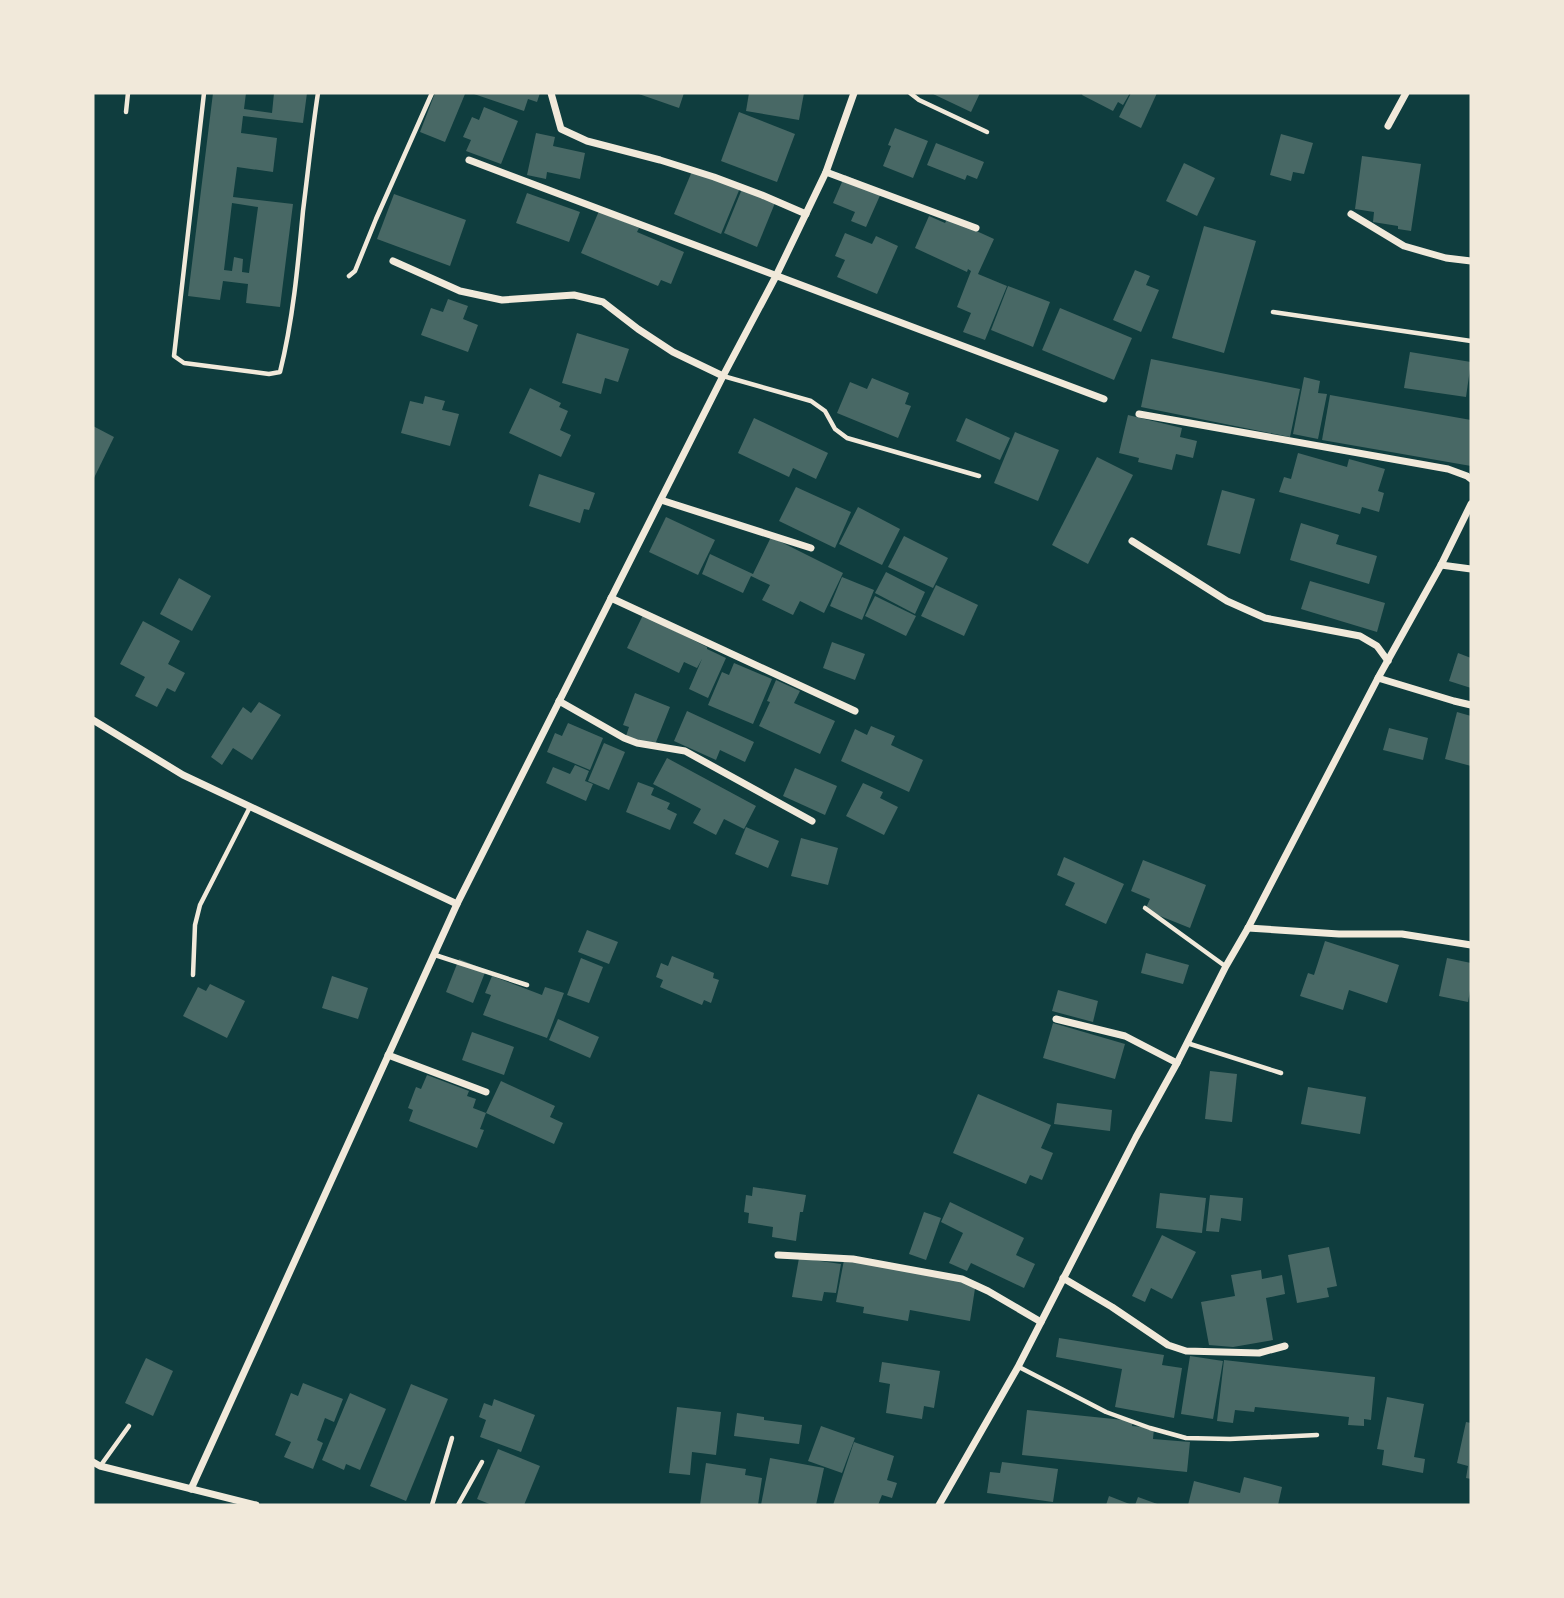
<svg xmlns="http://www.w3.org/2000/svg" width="1564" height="1598" font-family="Commissioner,sans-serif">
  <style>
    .building { fill: #486865; fill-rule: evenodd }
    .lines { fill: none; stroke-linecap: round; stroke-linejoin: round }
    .service { stroke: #f1e9da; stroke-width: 4.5 }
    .minor { stroke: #f1e9da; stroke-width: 7 }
  </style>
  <rect width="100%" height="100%" fill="#0f3d3e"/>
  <g class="building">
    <path d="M213,93H246L244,109L272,113L274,93H307L303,123L243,116L241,133L277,138L273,172L237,167L233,197L293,204L280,307L246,303L248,284L223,281L220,300L188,296ZM232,203L258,207L249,273L242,272L243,259L234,257L232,271L224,270Z"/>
    <path d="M435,93L465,94L445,142L420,132Z"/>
    <path d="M471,93H540L537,102L528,99L524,111Z"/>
    <path d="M636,93H684L679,108Z"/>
    <path d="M749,93H804L799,120L746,111Z"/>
    <path d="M931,93H980L971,112Z"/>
    <path d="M1083,93H1130L1123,105L1118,102L1113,111L1082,95Z"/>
    <path d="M1131,93H1157L1141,128L1119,117Z"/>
    <path d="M484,107L518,121L501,164L466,151L471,140L463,137L472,117L479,120Z"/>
    <path d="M739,112L795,134L777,182L721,161Z"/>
    <path d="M895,128L928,141L913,178L883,166L891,146L888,145Z"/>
    <path d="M536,133L555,137L553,146L585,153L580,179L547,172L546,179L527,175Z"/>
    <path d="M1281,134L1313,143L1304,174L1293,172L1291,181L1270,175Z"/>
    <path d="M936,143L984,162L977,179L967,175L965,180L927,165Z"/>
    <path d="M1362,156L1421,164L1411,231L1398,229V226L1373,222L1374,212L1355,209Z"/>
    <path d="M1184,163L1215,178L1197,216L1166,201Z"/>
    <path d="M693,169L740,188L721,234L674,214Z"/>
    <path d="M845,175L882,191L866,227L851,221L855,212L833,203Z"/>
    <path d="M742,189L775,203L757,247L724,233Z"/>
    <path d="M527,193L580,212L569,242L516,223Z"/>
    <path d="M394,194L466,220L450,266L377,239Z"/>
    <path d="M599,211L639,228L637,232L684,252L671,284L661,280L658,286L581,253Z"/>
    <path d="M929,216L945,223L948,218L994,239L978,274L1007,286L985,340L963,332L971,313L957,307L971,271L968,269L967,272L915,248Z"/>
    <path d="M1204,226L1256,241L1224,353L1172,338Z"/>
    <path d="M845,233L872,244L876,236L898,246L877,294L837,277L845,260L835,256Z"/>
    <path d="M1135,270L1150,276L1146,285L1159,290L1141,332L1113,320Z"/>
    <path d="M1008,286L1050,302L1033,347L991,330Z"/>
    <path d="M448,299L468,306L463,319L478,325L468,352L421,335L431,308L443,312Z"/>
    <path d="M1060,308L1132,338L1114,380L1042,350Z"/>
    <path d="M577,333L629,349L618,382L605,378L601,394L562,383Z"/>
    <path d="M1410,352L1471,362L1466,397L1404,388Z"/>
    <path d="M1151,359L1300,389L1290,437L1141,407Z"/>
    <path d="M1304,377L1320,381L1318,393L1327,394L1318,439L1293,434Z"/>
    <path d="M872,378L909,393L905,404L911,406L898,438L837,413L850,382L867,389Z"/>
    <path d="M530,388L561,403L559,407L568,411L560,430L571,435L561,457L509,433Z"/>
    <path d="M1330,395L1471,420V466L1322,440Z"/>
    <path d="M425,396L445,401L442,410L459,414L450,446L401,433L410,401L423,404Z"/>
    <path d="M1128,415L1182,428L1180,437L1197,441L1193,458L1176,454L1172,470L1138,462L1139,458L1119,453Z"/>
    <path d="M754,418L828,453L816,479L793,468L789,477L738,453Z"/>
    <path d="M966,418L1010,438L1000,460L956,441Z"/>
    <path d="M93,426L114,437L93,480Z"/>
    <path d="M1015,432L1059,450L1038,501L994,483Z"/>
    <path d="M1298,453L1347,467L1349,459L1385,469L1378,491L1384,493L1379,512L1362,507L1360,514L1279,492L1284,477L1291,479Z"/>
    <path d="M1097,457L1133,475L1088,564L1052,545Z"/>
    <path d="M539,474L595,493L589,510L584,509L580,523L529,506Z"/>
    <path d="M796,487L851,512L835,548L779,521Z"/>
    <path d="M1222,490L1255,499L1240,554L1207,545Z"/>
    <path d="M858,507L900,529L882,565L839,544Z"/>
    <path d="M666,517L715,540L698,575L649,552Z"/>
    <path d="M1301,523L1339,535L1336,544L1377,556L1369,584L1290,560Z"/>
    <path d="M904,536L948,558L933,588L888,567Z"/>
    <path d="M771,537L843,573L824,613L800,601L793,615L762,600L770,585L751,576L743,593L702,574L710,554L753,574Z"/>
    <path d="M886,572L925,592L915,614L875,593Z"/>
    <path d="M842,577L874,590L862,620L830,606Z"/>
    <path d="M179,578L211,596L192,631L160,614Z"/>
    <path d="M1310,581L1385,603L1377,632L1301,609Z"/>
    <path d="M936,585L978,605L964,636L921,616Z"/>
    <path d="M875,596L916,616L906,636L865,616Z"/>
    <path d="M643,615L707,647V649L726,658L708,698L689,689L702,659L697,668L684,662L679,673L627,648Z"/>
    <path d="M143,621L180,641L168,664L185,673L175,692L167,688L157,707L135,696L145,677L120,664Z"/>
    <path d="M832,642L865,654L855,680L823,668Z"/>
    <path d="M1458,653L1471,658V688L1449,681Z"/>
    <path d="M734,663L772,679L753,724L708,705L722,672L729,675Z"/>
    <path d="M776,680L800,691L794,703L835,721L820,754L759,726L770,702L767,701Z"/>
    <path d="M635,693L670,707L654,747L626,736L629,727L623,725Z"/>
    <path d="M259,702L281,715L252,760L233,748L222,765L211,757L243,707L251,713Z"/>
    <path d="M687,711L754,742L745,762L720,750L716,760L674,741Z"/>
    <path d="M1457,712L1471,716V766L1445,759Z"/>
    <path d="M568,723L603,738L590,770L547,752L555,733L562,736Z"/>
    <path d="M871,726L895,736L891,745L923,760L909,792L841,761L855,729L867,735Z"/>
    <path d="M1389,728L1428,738L1423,760L1383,750Z"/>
    <path d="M604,743L625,752L609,790L588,781Z"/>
    <path d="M667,758L756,806L744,829L724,819L716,835L693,823L701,809L653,784Z"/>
    <path d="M575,765L589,771L585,781L593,784L586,801L546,783L553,767L570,774Z"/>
    <path d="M795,768L837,786L825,815L783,796Z"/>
    <path d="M638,782L654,788L651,795L670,803L667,809L677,814L670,830L626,812Z"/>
    <path d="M863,783L883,792L880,798L898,807L884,835L846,816Z"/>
    <path d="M746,827L779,841L768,868L735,854Z"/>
    <path d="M801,838L838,848L828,885L791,876Z"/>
    <path d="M1064,857L1124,884L1106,924L1065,905L1075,883L1057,875Z"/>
    <path d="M1143,860L1206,885L1190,928L1145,910L1150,899L1131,891Z"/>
    <path d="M587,930L618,942L609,964L578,952Z"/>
    <path d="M1325,941L1399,965L1387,1003L1349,990L1343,1010L1300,996L1308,973L1314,975Z"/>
    <path d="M1146,953L1189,965L1183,984L1141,973Z"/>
    <path d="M672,956L714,973L713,978L719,980L711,1003L704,1000L702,1005L660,987L663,980L656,977L661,963L668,966Z"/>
    <path d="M581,958L603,967L589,1003L567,995Z"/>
    <path d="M1447,958L1471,963V985L1468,1002L1439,996Z"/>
    <path d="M459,959L486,970L473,1003L446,992Z"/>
    <path d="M332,976L368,988L358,1019L322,1008Z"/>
    <path d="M492,976L542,995L545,987L564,993L547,1038L483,1015L491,995L485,993Z"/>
    <path d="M210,984L245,1001L227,1038L183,1016L198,987L206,991Z"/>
    <path d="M1058,990L1098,1001L1093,1022L1052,1011Z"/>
    <path d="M558,1019L599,1037L590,1058L549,1040Z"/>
    <path d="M1053,1023L1125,1044L1115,1079L1043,1058Z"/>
    <path d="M472,1032L514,1047L504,1075L462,1060Z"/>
    <path d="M1210,1071L1237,1074L1232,1122L1205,1119Z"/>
    <path d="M427,1075L469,1091L467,1096L476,1099L473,1108L486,1113L480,1129L484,1130L477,1148L409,1121L413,1110L408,1108L416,1087L421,1089Z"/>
    <path d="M501,1081L555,1106L550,1117L563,1123L554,1144L486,1113Z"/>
    <path d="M1308,1087L1366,1097L1360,1134L1301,1124Z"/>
    <path d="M978,1094L1051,1125L1041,1148L1053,1153L1042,1180L1030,1175L1026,1184L953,1153Z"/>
    <path d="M1057,1103L1112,1110L1110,1131L1054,1124Z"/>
    <path d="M753,1187L806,1195L803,1212H800L796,1241L772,1237L773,1227L748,1223L749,1213L744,1212L746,1195L752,1196Z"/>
    <path d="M1160,1193L1206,1198L1202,1233L1156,1228Z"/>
    <path d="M1210,1195L1243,1198L1241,1221L1221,1218L1219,1232L1206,1231Z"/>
    <path d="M950,1202L1024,1238L1016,1255L1035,1264L1024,1288L971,1263L967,1271L949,1263L963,1233L941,1222Z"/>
    <path d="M924,1212L941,1218L926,1260L909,1254Z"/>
    <path d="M1162,1235L1196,1252L1172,1299L1151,1288L1145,1302L1132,1296Z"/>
    <path d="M1329,1247L1337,1286L1327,1288L1329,1297L1297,1303L1288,1255Z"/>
    <path d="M799,1258L841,1264L836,1293L824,1292L822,1301L792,1297Z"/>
    <path d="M844,1260L976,1282L970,1321L910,1310L908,1321L863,1313L864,1307L836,1302Z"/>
    <path d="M1261,1270L1262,1279L1282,1275L1285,1294L1266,1298L1273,1340L1233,1347L1209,1345L1201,1302L1235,1296L1231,1275Z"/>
    <path d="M1059,1338L1164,1355L1162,1365L1182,1368L1174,1418L1115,1407L1122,1369L1056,1357Z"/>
    <path d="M1190,1356L1223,1361L1213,1419L1181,1414Z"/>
    <path d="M146,1358L173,1371L153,1416L125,1403Z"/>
    <path d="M1224,1360L1375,1377L1371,1420L1364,1419V1426L1348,1425L1349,1417L1255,1407L1254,1412L1235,1410L1233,1423L1217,1421Z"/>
    <path d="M882,1362L940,1371L934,1408L924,1406L922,1419L886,1413L890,1384L879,1382Z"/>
    <path d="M303,1383L343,1399L334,1422L325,1418L317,1440L323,1443L313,1469L284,1457L291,1442L275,1435L291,1393L298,1396Z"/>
    <path d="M411,1384L448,1399L406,1501L370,1486Z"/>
    <path d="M350,1393L386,1409L360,1470L346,1464L344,1470L322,1460Z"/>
    <path d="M1387,1397L1424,1404L1414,1457L1425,1459L1423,1473L1382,1465L1384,1450L1377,1449Z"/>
    <path d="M494,1399L535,1415L521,1452L480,1437L486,1420L479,1417L484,1403L492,1406Z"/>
    <path d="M677,1407L721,1412L716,1455L692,1452L690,1475L669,1473Z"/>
    <path d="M1027,1410L1133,1421L1132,1426L1154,1428L1153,1439L1190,1442L1187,1472L1022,1455Z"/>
    <path d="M737,1413L764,1417V1420L802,1425L799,1444L734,1436Z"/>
    <path d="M1466,1422L1471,1423V1479L1466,1478L1468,1466L1457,1463Z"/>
    <path d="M821,1426L855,1438L842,1473L808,1461Z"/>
    <path d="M854,1442L894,1456L887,1480L897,1483L892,1498L882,1495L878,1505H833Z"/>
    <path d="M498,1449L540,1466L524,1505H492L477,1499Z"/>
    <path d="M770,1458L824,1468L816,1505H761Z"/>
    <path d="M1002,1462L1058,1469L1053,1502L987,1493L990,1472L1000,1473Z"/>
    <path d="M706,1463L746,1469L745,1475L762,1478L758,1505H700Z"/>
    <path d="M1244,1477L1282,1487L1278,1505H1188L1194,1481L1240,1493Z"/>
    <path d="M1109,1496L1132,1505H1106Z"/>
    <path d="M1138,1497L1160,1505H1135Z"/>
  </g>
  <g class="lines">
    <g class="service">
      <path d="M204,93L174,356L184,363L269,374L280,372C293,320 298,265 303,211C308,172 312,132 318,93"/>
      <path d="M910,93L919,100L987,132"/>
      <path d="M126,112L128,93"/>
      <path d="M349,276L355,271L376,219L432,93"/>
      <path d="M1273,312L1471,341"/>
      <path d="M723,376L811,401L825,411L835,429L847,438L979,476"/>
      <path d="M1145,908L1225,966"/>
      <path d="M435,955L527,985"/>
      <path d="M193,975L195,925L200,905L250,807"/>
      <path d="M1187,1043L1281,1073"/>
      <path d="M1019,1367L1106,1412L1150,1428L1186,1438L1230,1439L1317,1435"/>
      <path d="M101,1465L129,1426"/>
      <path d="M432,1505L452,1438"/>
      <path d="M458,1505L482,1462"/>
    </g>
    <g class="minor">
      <path d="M551,93L561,129L587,141L660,160L714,177L762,195L806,214"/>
      <path d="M1388,126L1406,93"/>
      <path d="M469,160L1104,399"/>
      <path d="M826,172L976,228"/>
      <path d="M1351,214L1404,246L1446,258L1471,261"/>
      <path d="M393,261L460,291L502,300L574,295L603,302L638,329L673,352L723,376"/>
      <path d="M1139,414L1448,469L1467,476L1471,479"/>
      <path d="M661,500L811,548"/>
      <path d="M1132,541L1227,601L1265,618L1360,636L1377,646L1388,661"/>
      <path d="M1441,565L1471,569"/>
      <path d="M611,598L855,711"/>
      <path d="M1378,678L1454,701L1471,705"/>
      <path d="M559,701L624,738L637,743L685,751L812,821"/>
      <path d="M93,720L183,775L457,904"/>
      <path d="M1248,928L1339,934H1402L1471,945"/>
      <path d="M1056,1019L1125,1036L1177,1063"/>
      <path d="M388,1055L486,1092"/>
      <path d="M778,1255L853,1259L962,1279L988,1291L1041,1322"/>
      <path d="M1063,1278L1112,1307L1168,1345L1186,1351L1259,1353L1285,1346"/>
      <path d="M93,1462L100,1466L256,1505"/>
      <path d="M191,1489L457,904L723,376L776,276L826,172L854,93"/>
      <path d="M939,1505L1018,1367L1136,1137L1177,1063L1226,966L1248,928L1378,678L1441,565L1471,504"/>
    </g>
  </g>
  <rect width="1564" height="1598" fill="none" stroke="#f1e9da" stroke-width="189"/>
</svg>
